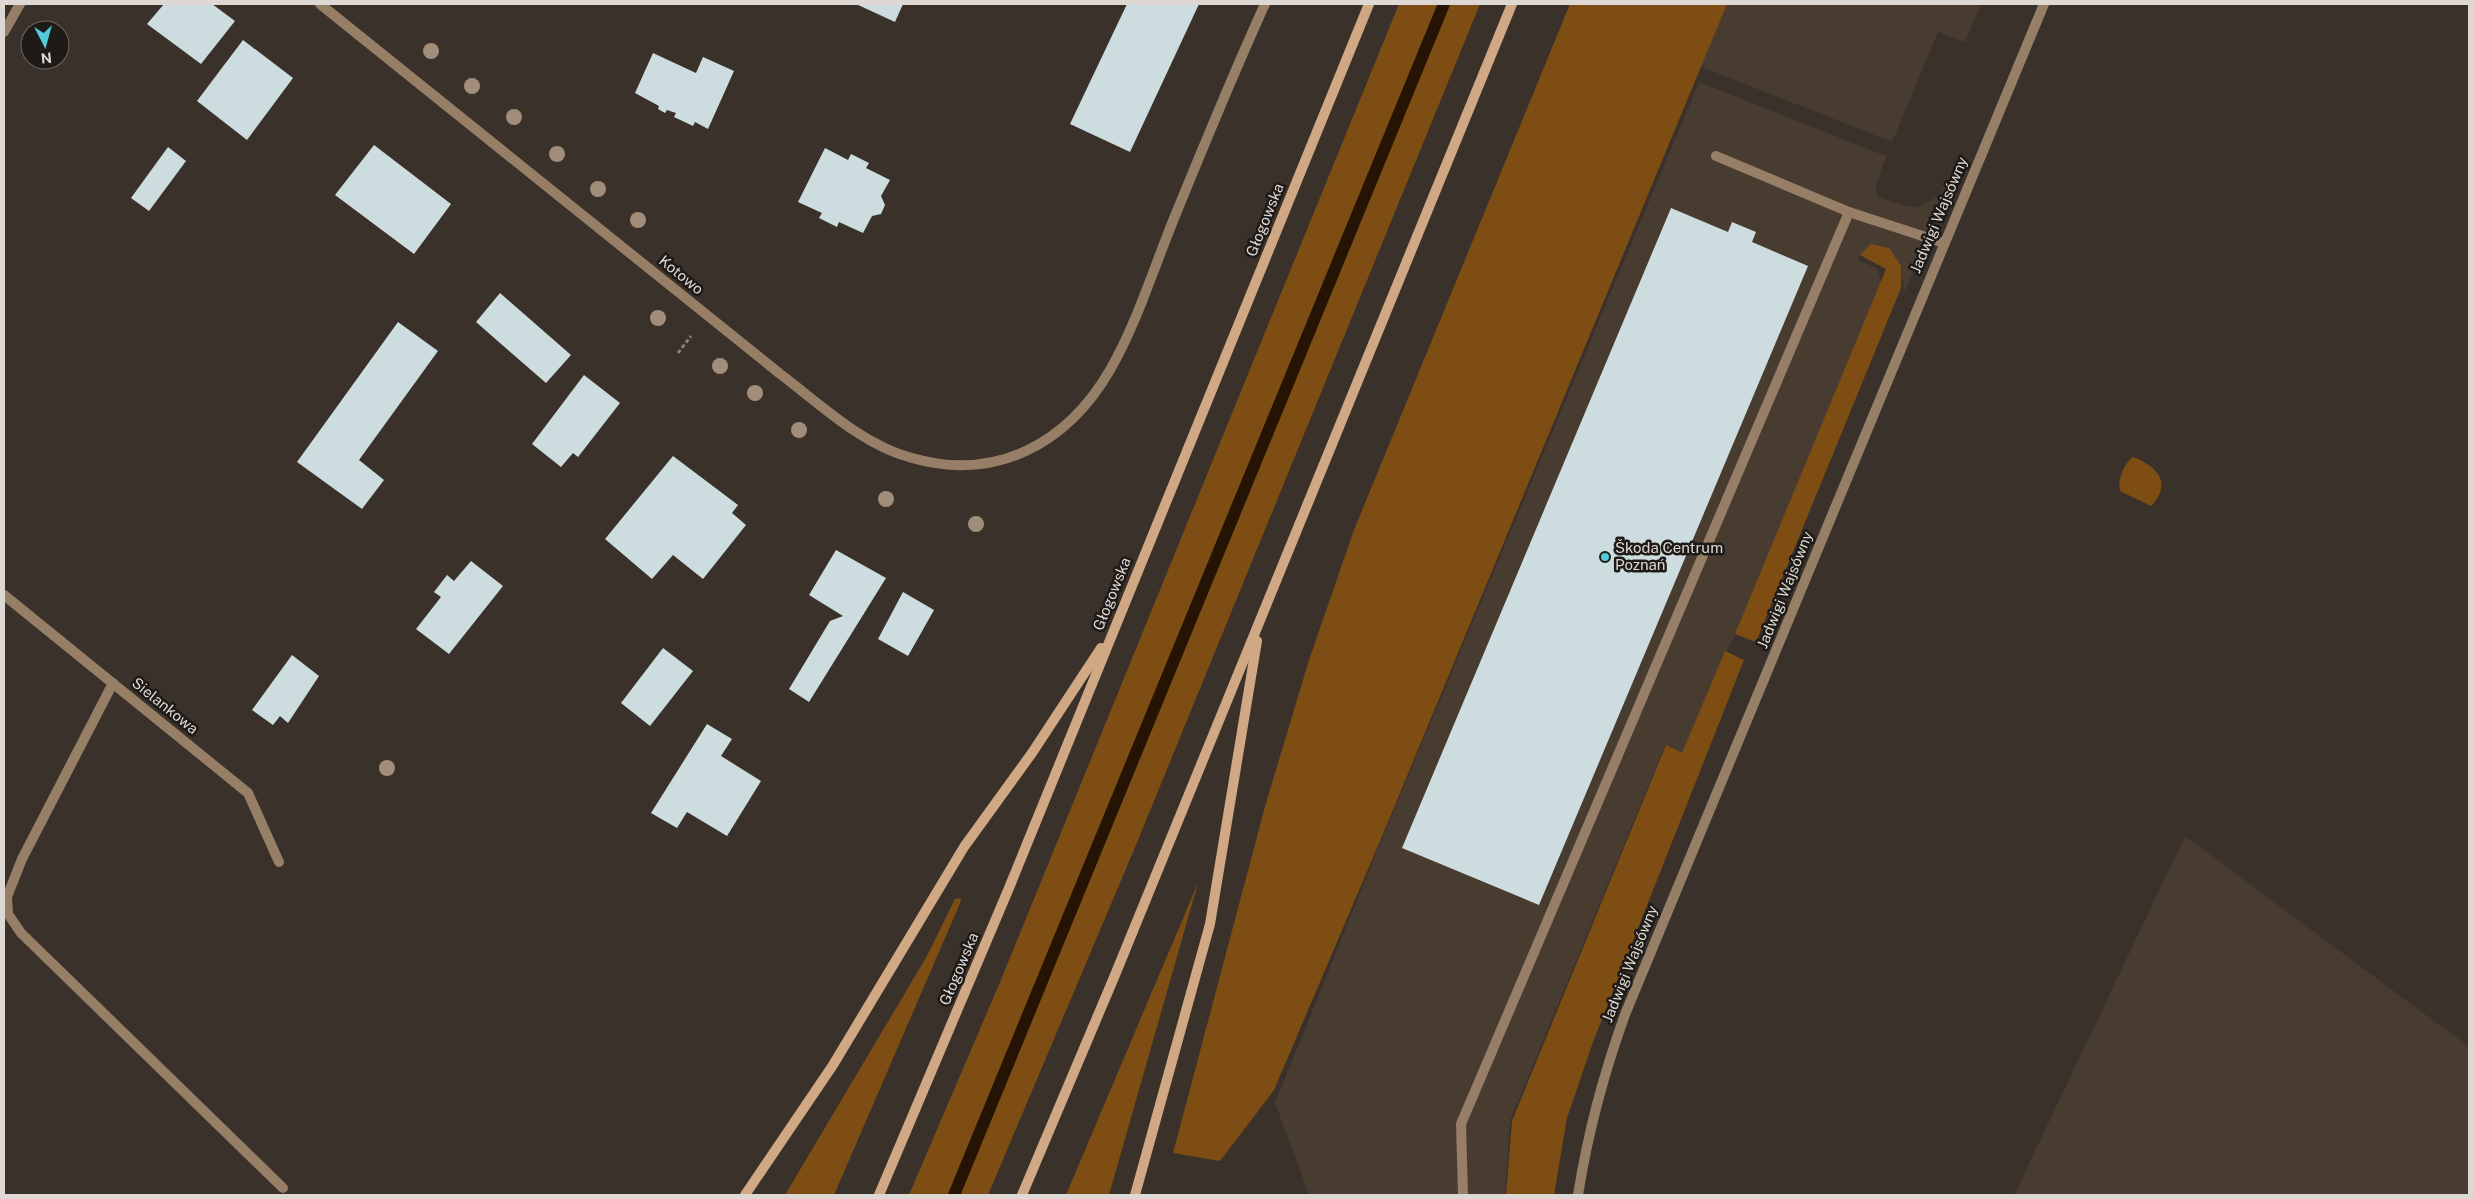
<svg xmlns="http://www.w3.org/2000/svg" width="2473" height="1199" font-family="'Public Sans',sans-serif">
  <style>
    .built { fill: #483b2f }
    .green { fill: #7e4d14 }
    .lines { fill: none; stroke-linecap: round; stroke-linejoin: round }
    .stream { stroke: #251403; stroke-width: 12 }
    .building { fill: #cddddf }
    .path { stroke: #868079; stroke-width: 3; stroke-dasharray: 4 2.5; stroke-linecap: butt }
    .service { stroke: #977e67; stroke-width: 10 }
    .minor { stroke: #977e67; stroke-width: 10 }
    .tertiary { stroke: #977e67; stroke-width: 10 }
    .secondary { stroke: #d0a883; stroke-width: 10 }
    .tree { fill: #a28d7a }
    .poi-dot { fill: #53cbdb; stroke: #1e1a17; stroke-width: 2 }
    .labels { text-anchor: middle; stroke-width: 5; stroke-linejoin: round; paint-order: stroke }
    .street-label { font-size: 15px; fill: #ddd8d3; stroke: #1e1a17 }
    .poi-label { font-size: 15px; fill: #ddd8d3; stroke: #1e1a17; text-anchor: start }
  </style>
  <rect width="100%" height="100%" fill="#3a322a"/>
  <g class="built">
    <path d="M1626,4H1981L1965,42L1938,32L1892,142L1614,32Z"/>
    <path d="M1699,82L1886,156L1876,185L1877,197L1906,206L1919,207L1939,196L1949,179L1905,292L1902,277L1896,265L1864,252L1858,260L1877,268L1883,288L1682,758L1663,750L1510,1121L1505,1195H1309L1275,1103L1384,834Z"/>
    <path d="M2185,836L2469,1047V1195H2014Z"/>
  </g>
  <g class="green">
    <path d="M1399,4H1480L1136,845L988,1195H909L998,987Z"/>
    <path d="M1570,4H1727L1383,834L1274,1090L1220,1161L1173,1153L1266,803L1309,660L1354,530Z"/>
    <path d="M1871,244L1889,248L1901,266V288L1756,642L1735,634L1886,269L1860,255Z"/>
    <path d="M2133,457C2157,466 2173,483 2151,506L2120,491C2117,481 2124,463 2133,457Z"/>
    <path d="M1725,651L1744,660L1593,1042L1567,1118L1554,1195H1506L1512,1121L1666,745L1682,753Z"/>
    <path d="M1198,883L1109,1195H1066Z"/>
    <path d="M960,898L961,901L834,1195H785L927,956L955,899Z"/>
  </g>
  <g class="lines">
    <path class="stream" d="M954,1195L1444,4"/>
  </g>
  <g class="building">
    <path d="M164,4H212L235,21L201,64L147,24Z"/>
    <path d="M856,4H903L895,22Z"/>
    <path d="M1127,4H1199L1130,152L1070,124Z"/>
    <path d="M243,40L293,78L247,140L197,101Z"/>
    <path d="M653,53L696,73L703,57L734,71L708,129L695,122L693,126L674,117L676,113L667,110L665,113L658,109L659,106L635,93Z"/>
    <path d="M374,145L451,204L414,254L335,195Z"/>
    <path d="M168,147L186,161L149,211L131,198Z"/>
    <path d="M825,148L848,160L851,154L869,163L866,168L890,180L881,196L885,205L881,214L872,216L863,233L839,222L837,227L819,218L822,213L798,202Z"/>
    <path d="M1671,208L1728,232L1732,222L1756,232L1752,242L1808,266L1539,905L1402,848Z"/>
    <path d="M500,293L571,355L546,383L476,322Z"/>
    <path d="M398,322L438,351L359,460L384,480L362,509L297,462Z"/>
    <path d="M584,375L620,403L578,457L573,453L561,467L532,444Z"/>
    <path d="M673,456L738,505L732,513L746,525L703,579L673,555L652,579L605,539Z"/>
    <path d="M836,550L886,578L809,702L789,689L830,621L843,616L809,595Z"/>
    <path d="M471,561L503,586L449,654L416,629L441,597L434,592L447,575L454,581Z"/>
    <path d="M903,592L934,610L908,656L878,639Z"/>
    <path d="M663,648L693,671L650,726L621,703Z"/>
    <path d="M292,655L319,676L288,723L280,716L273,725L252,710Z"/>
    <path d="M707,724L732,739L721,756L761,781L727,836L687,812L677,828L651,813Z"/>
  </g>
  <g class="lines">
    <path class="path" d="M678,353L691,336"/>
    <g class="service">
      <path d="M1716,156L1849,212L1944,243"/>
      <path d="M4,595L248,793L279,862"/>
      <path d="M113,683L22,859L7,897L8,914L21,933L283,1188"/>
      <path d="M1463,1195L1461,1124L1849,212"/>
    </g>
    <g class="minor">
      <path d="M320,4L779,373C820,404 862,445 912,458C996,482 1067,444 1110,370C1137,323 1154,267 1175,216C1204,145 1233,74 1265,4"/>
      <path d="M1578,1195C1588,1132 1604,1072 1626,1012L2044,4"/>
    </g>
    <path class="tertiary" d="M4,32L20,4"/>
    <g class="secondary">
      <path d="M745,1195L833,1065L964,847L1032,753L1101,648"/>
      <path d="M879,1195L1009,888L1369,4"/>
      <path d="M1022,1195L1115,975L1512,4"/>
      <path d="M1135,1195L1210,924L1257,641"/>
    </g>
  </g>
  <g class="tree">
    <circle cx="431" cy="51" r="8"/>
    <circle cx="472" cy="86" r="8"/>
    <circle cx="514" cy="117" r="8"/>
    <circle cx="557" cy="154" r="8"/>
    <circle cx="598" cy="189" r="8"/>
    <circle cx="638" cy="220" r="8"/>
    <circle cx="658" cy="318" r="8"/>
    <circle cx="720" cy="366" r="8"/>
    <circle cx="755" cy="393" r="8"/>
    <circle cx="799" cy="430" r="8"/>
    <circle cx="886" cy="499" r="8"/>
    <circle cx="976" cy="524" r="8"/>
    <circle cx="387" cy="768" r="8"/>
  </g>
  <circle class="poi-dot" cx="1605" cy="557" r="5"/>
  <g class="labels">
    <g class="street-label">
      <text transform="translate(1939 215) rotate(-67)" y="5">Jadwigi Wajsówny</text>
      <text transform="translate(1265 220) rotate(-68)" y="5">Głogowska</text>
      <text transform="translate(681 275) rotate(39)" y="5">Kotowo</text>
      <text transform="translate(1785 590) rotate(-68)" y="5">Jadwigi Wajsówny</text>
      <text transform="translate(1112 594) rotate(-68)" y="5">Głogowska</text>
      <text transform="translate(165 706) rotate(39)" y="5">Sielankowa</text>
      <text transform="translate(1630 964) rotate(-68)" y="5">Jadwigi Wajsówny</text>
      <text transform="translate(959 969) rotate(-67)" y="5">Głogowska</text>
    </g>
    <g class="poi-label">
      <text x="1615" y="553">Škoda Centrum<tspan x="1615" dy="17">Poznań</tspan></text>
    </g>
  </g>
  <rect width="2473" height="1199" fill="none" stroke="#ddd8d3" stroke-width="10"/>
  <g transform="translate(45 45) rotate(174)"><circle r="24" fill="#1e1a17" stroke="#6a6662"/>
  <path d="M0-4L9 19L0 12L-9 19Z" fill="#53cbdb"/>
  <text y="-8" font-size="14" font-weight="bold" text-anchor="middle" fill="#ddd8d3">N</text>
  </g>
</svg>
